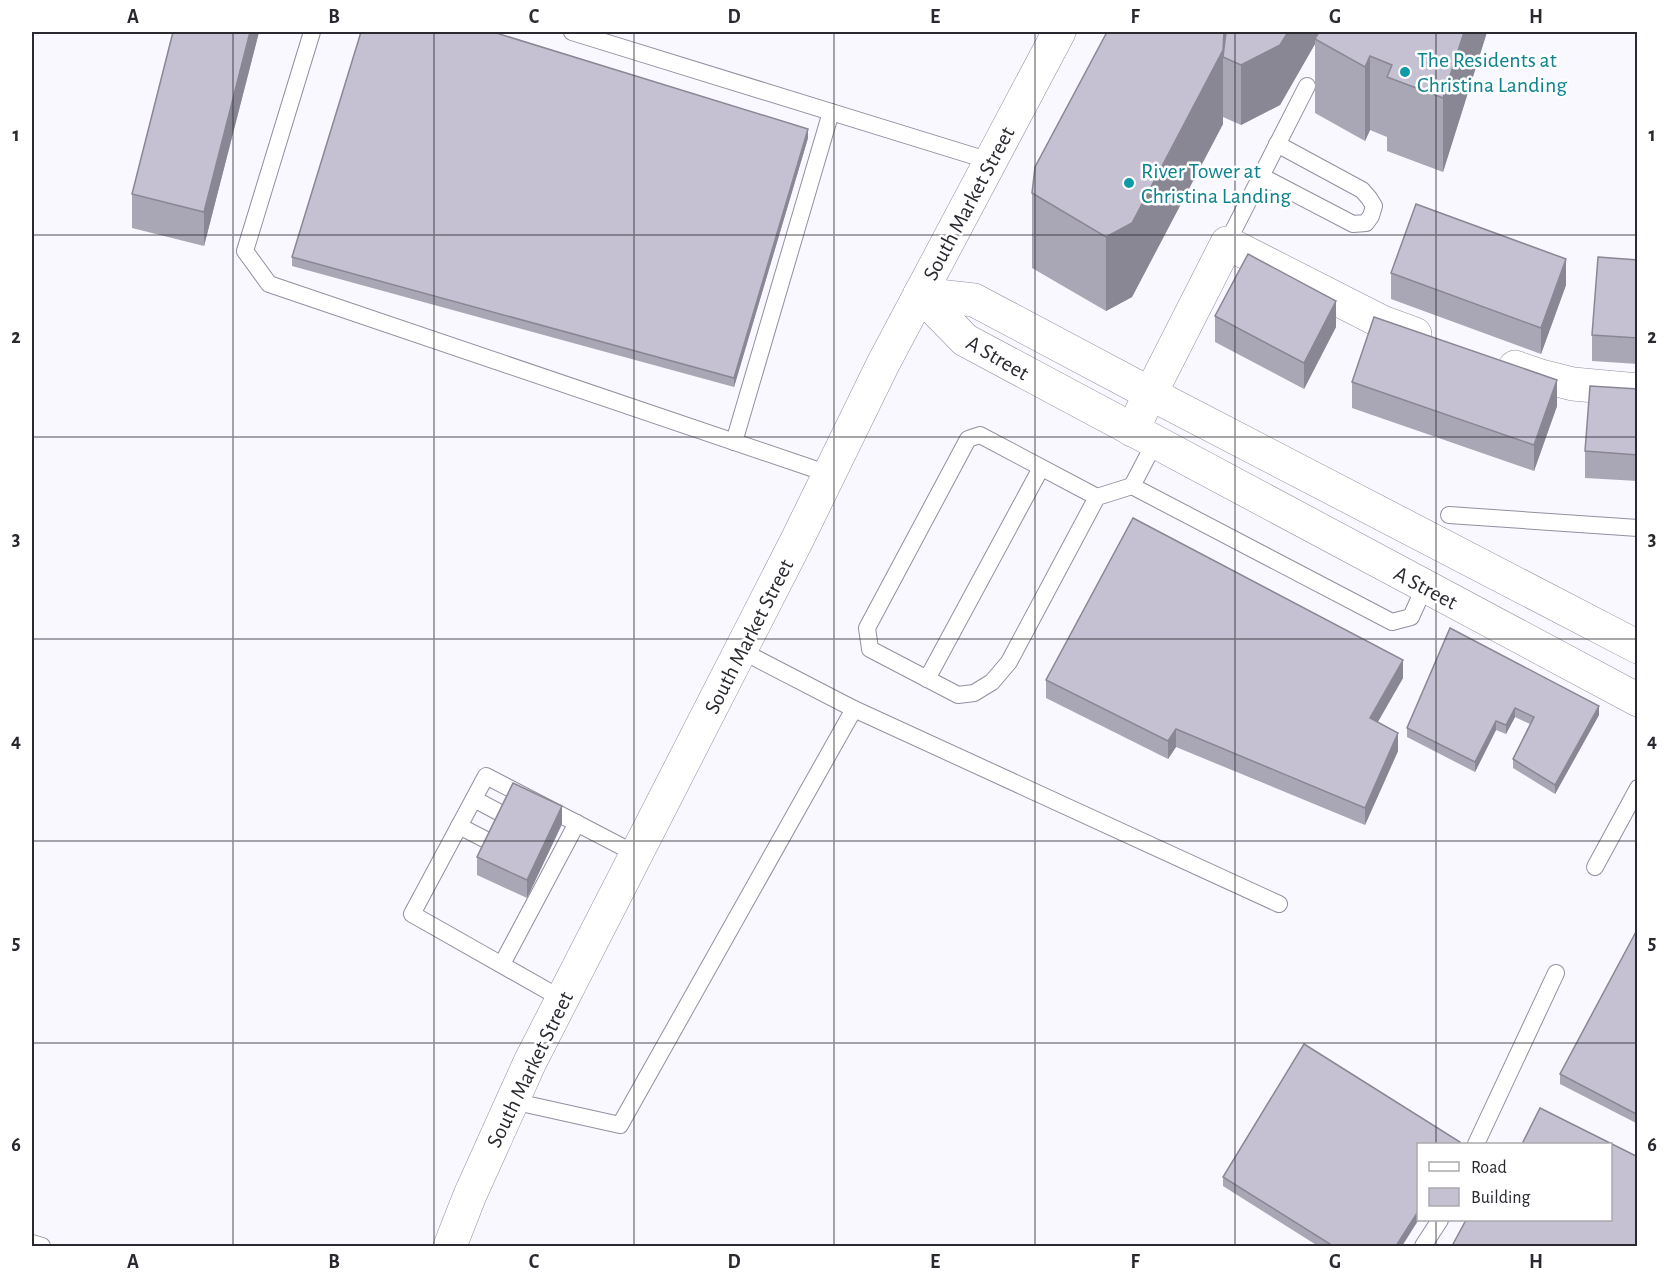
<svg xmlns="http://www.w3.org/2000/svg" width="1669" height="1278" font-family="'Alegreya Sans',sans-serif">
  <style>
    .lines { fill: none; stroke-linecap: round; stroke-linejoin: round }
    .service-casing { stroke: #938fa0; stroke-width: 18 }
    .minor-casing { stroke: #938fa0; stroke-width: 34 }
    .tertiary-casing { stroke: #938fa0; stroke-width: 34 }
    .primary-casing { stroke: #938fa0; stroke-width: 34 }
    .service { stroke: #fff; stroke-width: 16 }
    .minor { stroke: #fff; stroke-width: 33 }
    .tertiary { stroke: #fff; stroke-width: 33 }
    .primary { stroke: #fff; stroke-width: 33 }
    .wall { fill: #a9a6b5 }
    .shaded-wall { fill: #8a8794 }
    .building { fill: #c5c1d3; stroke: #8a8794; stroke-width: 1.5 }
    .grid { fill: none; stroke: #2a2930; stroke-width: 1.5; stroke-opacity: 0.55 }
    .culture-dot { fill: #0f9aa8; stroke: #fff; stroke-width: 2 }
    .labels { text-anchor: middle; stroke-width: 5; stroke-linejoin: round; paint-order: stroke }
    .culture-label { font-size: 22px; fill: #0d838f; stroke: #fff; text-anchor: start }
    .street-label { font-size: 22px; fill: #2a2930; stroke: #fff }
    .neatline { fill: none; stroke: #2a2930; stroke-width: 2 }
    .grid-label { font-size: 20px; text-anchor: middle; font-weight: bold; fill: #2a2930 }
  </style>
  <rect width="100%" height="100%" fill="#f9f7ff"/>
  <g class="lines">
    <g class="service-casing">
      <g id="service">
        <path d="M312,32L245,251L269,284L829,474"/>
        <path d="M572,32L990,161"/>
        <path d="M1261,176L1353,224L1366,223L1371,216L1374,206L1369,198L1362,190L1277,144"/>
        <path d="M1227,243L1307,86"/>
        <path d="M734,442L831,112"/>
        <path d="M1132,486L1392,622L1411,617L1425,586"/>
        <path d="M1097,497L980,435L968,439L867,628L870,649L958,695L974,693L992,682L1009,662L1097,497L1132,486L1155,442"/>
        <path d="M1449,515L1638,528"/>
        <path d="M927,679L1041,468"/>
        <path d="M854,709L1279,904"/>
        <path d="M474,799L506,816"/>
        <path d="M459,826L492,843"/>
        <path d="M1595,867L1638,788"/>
        <path d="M502,964L577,823"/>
        <path d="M562,999L412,914L486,776L636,854"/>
        <path d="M512,1101L620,1125L854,709L740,650"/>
        <path d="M1476,1144L1556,973"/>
        <path d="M32,1243L42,1246"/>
        <path d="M1423,1246L1440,1220"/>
      </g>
    </g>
    <g class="minor-casing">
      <g id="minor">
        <path d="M1515,367L1541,376L1573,384L1638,390"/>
        <path d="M1132,430L1227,243L1382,322L1415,334"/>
      </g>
    </g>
    <g class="tertiary-casing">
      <g id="tertiary">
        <path d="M920,294L965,340L1638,700"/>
        <path d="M920,294L974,300L1151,394L1638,647"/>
      </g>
    </g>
    <g class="primary-casing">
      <path id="primary" d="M450,1246L470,1195L530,1062L797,540L883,364L1059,32"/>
    </g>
    <use href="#service" class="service"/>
    <use href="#minor" class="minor"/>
    <use href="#tertiary" class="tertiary"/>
    <use href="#primary" class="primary"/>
  </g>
  <g class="wall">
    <path d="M173,32H259L204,246L132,228V194Z"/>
    <path d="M1107,32H1487L1443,172L1387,151V137L1370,130L1365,141L1315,113V44L1280,105L1241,125L1223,117V124L1132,297L1106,311L1032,268V193Z"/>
    <path d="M808,138L734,387L292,266V257Z"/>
    <path d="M1638,260V364L1592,361V335Z"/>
    <path d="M1391,273L1566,285L1541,354L1391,299Z"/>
    <path d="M1215,316L1336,327L1304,389L1215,342Z"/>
    <path d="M1352,382L1557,406L1534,471L1352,408Z"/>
    <path d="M1638,389V481L1585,478V451Z"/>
    <path d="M1450,628L1599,715L1555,794L1513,768V759L1530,724L1515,717L1506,734L1496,730L1475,772L1407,737V728Z"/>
    <path d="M1403,678L1377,722L1398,751L1365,825L1176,747L1168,759L1046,698V680Z"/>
    <path d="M562,824L527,898L477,875V857Z"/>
    <path d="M1638,928V1124L1560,1084V1074Z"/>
    <path d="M1304,1044L1460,1142V1144H1419V1219L1402,1246H1318L1223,1186V1177Z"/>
  </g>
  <g class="shaded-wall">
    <path d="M250,32H259L204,246V212Z"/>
    <path d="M1224,32H1226L1223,57V124L1132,297L1106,311V237Z"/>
    <path d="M1288,32H1322L1315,39V44L1280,105L1241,125V65Z"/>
    <path d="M1464,32H1487L1443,172V98Z"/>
    <path d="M1370,56V130L1365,141V67Z"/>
    <path d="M808,129V138L734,387V378Z"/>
    <path d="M1566,259V285L1541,354V328Z"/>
    <path d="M1336,301V327L1304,389V363Z"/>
    <path d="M1557,380V406L1534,471V445Z"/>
    <path d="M1403,660V678L1370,736V718Z"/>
    <path d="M1599,706V715L1555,794V785Z"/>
    <path d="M1515,708V717L1506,734V725Z"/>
    <path d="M1496,721V730L1475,772V762Z"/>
    <path d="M1176,729V747L1168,759V741Z"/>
    <path d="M1398,733V751L1365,825V808Z"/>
    <path d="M562,806V824L527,898V880Z"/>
    <path d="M1419,1210V1219L1402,1246H1396Z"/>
  </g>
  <g class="building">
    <path d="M173,32H250L204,212L132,194Z"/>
    <path d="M361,32H493L808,129L734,378L292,257Z"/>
    <path d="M1107,32H1224L1223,50L1132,223L1106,237L1032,193L1035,167Z"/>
    <path d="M1226,32H1288L1280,45L1241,65L1223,57Z"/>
    <path d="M1319,32H1464L1443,98L1387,77L1392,65L1370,56L1365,67L1315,39Z"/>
    <path d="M1416,204L1566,259L1541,328L1391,273Z"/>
    <path d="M1248,254L1336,301L1304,363L1215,316Z"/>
    <path d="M1598,257L1638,260V338L1592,335Z"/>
    <path d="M1374,317L1557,380L1534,445L1352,382Z"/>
    <path d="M1590,386L1638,389V455L1585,451Z"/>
    <path d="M1133,518L1403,660L1370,718L1398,733L1365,808L1176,729L1168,741L1046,680Z"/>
    <path d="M1450,628L1599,706L1555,785L1513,759L1534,717L1515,708L1506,725L1496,721L1475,762L1407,728Z"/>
    <path d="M513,783L562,806L527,880L477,857Z"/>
    <path d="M1638,928V1115L1560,1074Z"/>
    <path d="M1304,1044L1460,1142L1459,1144H1419V1210L1396,1246H1333L1223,1177Z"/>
    <path d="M1540,1108L1638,1157V1217L1636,1221L1638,1223L1637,1246H1452L1466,1220H1611V1144H1522Z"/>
  </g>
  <path class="grid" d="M233,32V1246M434,32V1246M634,32V1246M834,32V1246M1035,32V1246M1235,32V1246M1436,32V1144M32,235H1638M32,437H1638M32,639H1638M32,841H1638M32,1043H1638M1436,1220V1246"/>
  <g class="culture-dot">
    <circle cx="1405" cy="72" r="6"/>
    <circle cx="1129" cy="183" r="6"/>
  </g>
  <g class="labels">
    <g class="culture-label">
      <text x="1417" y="67">The Residents at<tspan x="1417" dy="25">Christina Landing</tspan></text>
      <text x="1141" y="178">River Tower at<tspan x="1141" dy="25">Christina Landing</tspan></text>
    </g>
    <g class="street-label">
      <text transform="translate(968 203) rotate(-62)" y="8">South Market Street</text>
      <text transform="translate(998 357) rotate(30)" y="8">A Street</text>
      <text transform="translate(1426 587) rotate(28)" y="8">A Street</text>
      <text transform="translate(748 636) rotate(-63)" y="8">South Market Street</text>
      <text transform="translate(529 1069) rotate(-64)" y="8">South Market Street</text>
    </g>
  </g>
  <rect width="1669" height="1278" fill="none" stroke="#ffffff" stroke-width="66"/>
  <rect x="1417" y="1143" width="195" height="78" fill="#ffffff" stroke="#aaa9ac" stroke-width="1.5"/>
  <rect x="1429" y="1162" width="30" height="9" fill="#ffffff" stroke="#aaa9ac" stroke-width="1.5"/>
  <text x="1471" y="1173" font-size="18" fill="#2a2930">Road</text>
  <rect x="1429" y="1188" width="30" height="18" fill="#c5c1d3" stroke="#aaa9ac" stroke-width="1.5"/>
  <text x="1471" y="1203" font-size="18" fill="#2a2930">Building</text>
  <rect x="33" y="33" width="1603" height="1212" class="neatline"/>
  <g class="grid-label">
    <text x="133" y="23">A</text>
    <text x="334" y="23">B</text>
    <text x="534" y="23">C</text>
    <text x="734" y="23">D</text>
    <text x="935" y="23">E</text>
    <text x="1135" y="23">F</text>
    <text x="1335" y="23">G</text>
    <text x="1536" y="23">H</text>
    <text x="16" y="141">1</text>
    <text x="1652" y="141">1</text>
    <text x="16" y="343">2</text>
    <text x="1652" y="343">2</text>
    <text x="16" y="545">3</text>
    <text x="1652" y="545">3</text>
    <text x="16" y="747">4</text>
    <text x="1652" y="747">4</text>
    <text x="16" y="949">5</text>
    <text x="1652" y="949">5</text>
    <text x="16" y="1151">6</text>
    <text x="1652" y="1151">6</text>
    <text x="133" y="1268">A</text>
    <text x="334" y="1268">B</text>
    <text x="534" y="1268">C</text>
    <text x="734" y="1268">D</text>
    <text x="935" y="1268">E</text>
    <text x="1135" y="1268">F</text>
    <text x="1335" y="1268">G</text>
    <text x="1536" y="1268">H</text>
  </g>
</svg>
